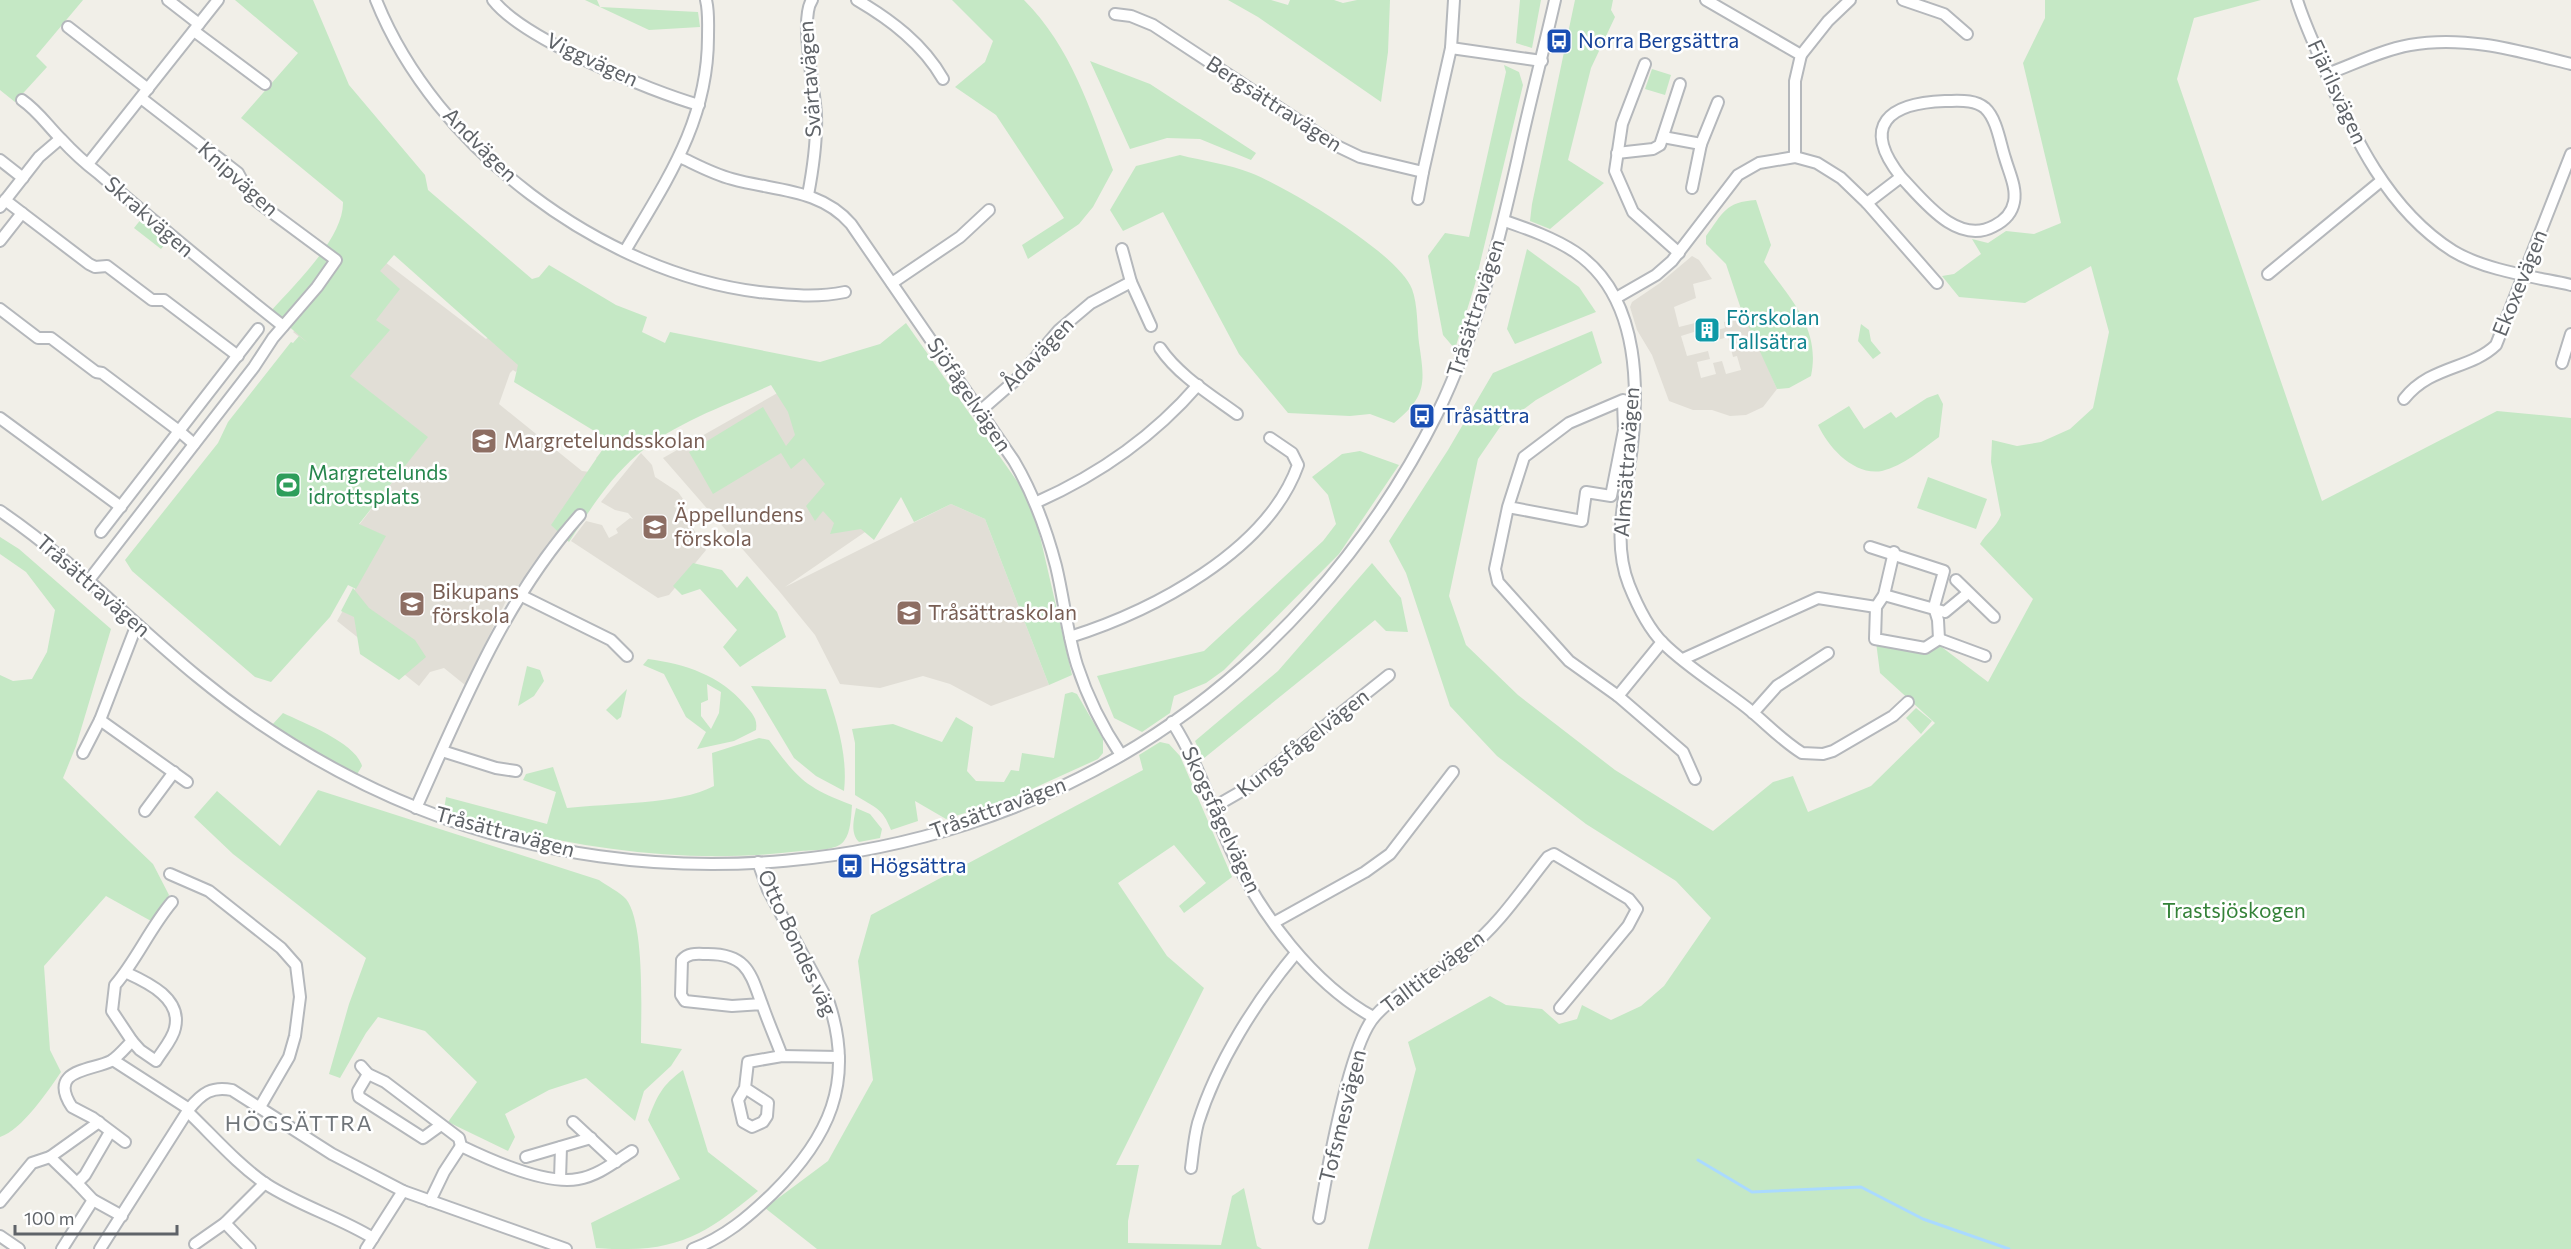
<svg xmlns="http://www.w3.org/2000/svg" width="2571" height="1249" font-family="Commissioner,sans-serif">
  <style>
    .education { fill: #e1ded6 }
    .green { fill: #c5e8c5; fill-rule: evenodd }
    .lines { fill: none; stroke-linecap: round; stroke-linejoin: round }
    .stream { stroke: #aadaff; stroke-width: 3 }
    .street-casing { stroke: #b5b8bc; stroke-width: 14 }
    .street { stroke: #fff; stroke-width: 10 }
    .labels { text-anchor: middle; stroke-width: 5; stroke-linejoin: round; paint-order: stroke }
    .transit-label { font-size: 21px; fill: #164399; stroke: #fff; text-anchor: start }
    .street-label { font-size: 21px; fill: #5f6368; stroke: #fff }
    .culture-label { font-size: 21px; fill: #0d838f; stroke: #fff; text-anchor: start }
    .education-label { font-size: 21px; fill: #785e54; stroke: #fff; text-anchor: start }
    .leisure-label { font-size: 21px; fill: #27864d; stroke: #fff; text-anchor: start }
    .park-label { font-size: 21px; fill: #348238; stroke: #fff }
    .neighbourhood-label { font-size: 22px; letter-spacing: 1.5px; fill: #70757a; stroke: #fff }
  </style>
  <rect width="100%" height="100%" fill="#f1efe8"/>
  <g class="education">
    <path d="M1692,256L1699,260L1712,279L1693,284L1696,298L1674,307L1679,327L1695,323L1697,331L1681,336L1687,356L1708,351L1710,359L1697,362L1701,378L1716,374L1713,363L1722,361L1726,374L1741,370L1737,356L1733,357L1728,337L1710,342L1708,332L1725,328L1724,322L1745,315L1777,389L1763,407L1746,415L1730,416L1712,410H1693L1669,401L1652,355L1637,330L1630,307L1632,302L1660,283Z"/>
    <path d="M385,262L486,339L490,336L523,359L516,372L513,370L510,373L499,404L582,471L590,472L599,462L596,458L618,433L560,530L505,603L465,685L444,668L430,672L419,686L337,621L385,536L359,525L427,437L293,332Z"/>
    <path d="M781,391L884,519L785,587L951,504L985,519L1049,685L991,706L950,684L923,676L880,688L840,684L815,635L779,591L663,458Z"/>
    <path d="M641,453L652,465L655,477L678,492L683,499L674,506L688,520L706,550L669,595L658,598L571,541L586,521L602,525L609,538L618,533L616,529L630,518L633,519L628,513L615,510L601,502Z"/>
  </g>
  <g class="green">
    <path d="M0,0H83L36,56L47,67L15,102L0,90Z"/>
    <path d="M235,0H313L349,85L425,175L428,190L532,279L539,277L549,265L616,305L647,317L642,332L665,343L670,332L820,362L880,344L906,323L1024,491L1039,532L1072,675L1049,685L985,519L951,504L914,522L901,497L874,540L861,529L830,534L834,523L823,511L815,521L806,506L825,484L804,458L791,469L781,453L713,494L689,452L763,407L786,446L795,435L788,412L771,385C727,405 675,422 637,455C609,479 589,511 569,542L551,525L609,440L514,382L518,365L394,255L380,271L400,289L376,320L390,330L350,376L428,437L359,524L386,536L356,589L348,585L330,617L271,682L255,677L132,571L125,560L218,443L228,422L291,342L293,343L299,336L308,343L271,311C294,285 344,238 343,202L241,118L298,53Z"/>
    <path d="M585,0H597L600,7L698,12L700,27L649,30Z"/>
    <path d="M952,0H1024C1071,47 1090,109 1113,170L1093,207L1079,224L1028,259L1022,245L1064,218L996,115L955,87L985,62L993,41Z"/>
    <path d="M1228,0H1271L1288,5L1290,0H1334L1343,3L1357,0H1390L1388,52L1381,102L1258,17Z"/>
    <path d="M1520,0H1541L1532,48L1516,43Z"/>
    <path d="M1575,0H1613L1611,10L1615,17L1591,68L1568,160L1604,183L1550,229L1530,221L1532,204Z"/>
    <path d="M2045,0H2261L2194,18L2177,79L2322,501L2497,411L2571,418V1249H1368L1416,1069L1408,1042L1490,996L1506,1005L1542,1009L1559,1024L1577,1019L1582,1005L1611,1020L1641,1006L1664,986L1711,918L1676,881L1586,824L1497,756L1450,706L1406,573L1389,541L1448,450L1493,373L1592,331L1602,363L1536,400L1500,427L1478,459L1449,596L1466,645L1518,695L1615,770L1713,831L1773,782L1793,776L1808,812L1871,786L1935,723L1880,673L1876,642L1915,652L1939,645L1988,682L2033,599L1980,544C1986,533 1996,528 2001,515L1991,462L1992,440L2017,446L2041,442L2070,429L2093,408L2109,332L2091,266L2025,303L1959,297L1942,276L1954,274L1981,254L1972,239L1988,243L2006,231L2034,234L2061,223L2023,63L2045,18Z"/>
    <path d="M1090,61L1150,84L1256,153L1251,160L1200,139L1167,138L1130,149Z"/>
    <path d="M1504,65L1519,72L1523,85L1475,284L1455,349L1443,335L1428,256L1445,233L1469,237L1506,72Z"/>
    <path d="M1652,69L1671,75L1665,95L1645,89Z"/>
    <path d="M1180,155C1203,161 1229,164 1251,173C1287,187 1399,254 1412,289C1418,305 1417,327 1419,343C1425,383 1427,396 1394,423L1370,414L1350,416L1288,413L1239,354L1163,212L1123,231L1110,210L1136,166Z"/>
    <path d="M1756,200L1771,245L1764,262C1790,299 1821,328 1811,376L1789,388L1777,389L1742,312L1726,264L1706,244V236C1723,213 1725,202 1756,200Z"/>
    <path d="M142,218L169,239L161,249L134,228Z"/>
    <path d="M1527,249L1579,287L1596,312L1515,344L1507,329Z"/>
    <path d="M1861,324L1869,330L1871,341L1881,353L1873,359L1858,341Z"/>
    <path d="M1938,394L1943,404L1939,437C1922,449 1903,466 1882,471C1854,476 1828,447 1818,425L1849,406L1864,429L1891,412L1896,418L1927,398Z"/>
    <path d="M1360,451L1399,465L1339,554L1224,670L1206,683L1174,696L1170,713L1142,732L1114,718L1097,676L1204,651L1323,541L1336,524L1328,495L1312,477L1342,454Z"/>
    <path d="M1928,477L1987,499L1976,529L1917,508Z"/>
    <path d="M0,537L19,549L111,629L76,746L63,778L153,864L169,895L151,921L106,896L44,966L50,1050L61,1072C48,1091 22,1130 0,1137V675L13,681L32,679L47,652L55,610L26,572L0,554Z"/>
    <path d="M693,563L722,570L737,588L747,576L777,612L786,637L740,667L723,647L737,630L700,589L682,595L673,586Z"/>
    <path d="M1372,563L1401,598L1408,632L1386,631L1375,620L1203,759L1195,741L1278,671Z"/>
    <path d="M353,588L369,608L415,640L426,657L399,680L360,654L354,617L341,611Z"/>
    <path d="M648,659C685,664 720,675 745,705C752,713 758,719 756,730L734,741L697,749L706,732L686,717L664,674L643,665ZM707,684L721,692L719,713L711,729L701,716V703L708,700Z"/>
    <path d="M527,666L540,670L544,681L534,696L518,706Z"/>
    <path d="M751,686L826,689C837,722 848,756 844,791L816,776L794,758Z"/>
    <path d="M627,689L621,717L617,720L606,710Z"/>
    <path d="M1072,692L1077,694L1103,739V753L1098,759L1012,798L946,819L915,801L918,821L891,830C882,807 875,808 855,795V743L852,729L893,724L942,742L956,717L973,727L967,771L976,781L1004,782L1011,770L1019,771L1022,753L1054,758L1065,694Z"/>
    <path d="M1916,708L1932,721L1921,734L1906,718Z"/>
    <path d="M283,713C304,723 356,743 362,766L356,776L272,725Z"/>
    <path d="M759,738L769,740C799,780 805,787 852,805C851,816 851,832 844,841C837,851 812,850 801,851C680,866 559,847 444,810L446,797L547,824L556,792L523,780L526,774L553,767L567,808C609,803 678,805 714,786L712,753Z"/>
    <path d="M1160,742L1169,744L1180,756L1232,877L1184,913L1179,906L1206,883L1174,845L1118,883L1167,956L1204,988L1116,1165H1139L1128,1221V1243L1221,1245L1232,1196L1244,1188L1257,1246L1262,1249H817L765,1208L828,1161L873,1080L858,961L871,915L1143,770L1139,755Z"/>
    <path d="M318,790L599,880C607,886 620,892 626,899C645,923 641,1012 641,1043L682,1049L671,1066L644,1091L635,1121L586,1078L549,1090L505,1114L515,1137L508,1151L448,1122L477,1082L425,1031L378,1017L366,1033L340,1078L329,1074L349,1004L366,958L233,854L194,817L217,791L280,846Z"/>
    <path d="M856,808L870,814L882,829L880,838L859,842C850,833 854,819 856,808Z"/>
    <path d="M683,1070L708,1152L758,1191C716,1226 685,1249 628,1249C618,1249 606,1249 596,1248L591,1223L680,1179L648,1120C657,1096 662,1085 683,1070Z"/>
  </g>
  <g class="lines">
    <path class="stream" d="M1698,1160L1752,1192L1861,1187L1923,1219L2009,1249"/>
    <g class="street-casing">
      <g id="street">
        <path d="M168,0L199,24"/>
        <path d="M376,0C435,148 602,273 759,292C789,295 816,298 845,292"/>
        <path d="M493,0C523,39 650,91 699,105"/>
        <path d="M857,0C891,20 923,44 943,79"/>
        <path d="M1706,0L1801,55L1795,81V157"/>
        <path d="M1903,0L1944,14L1967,34"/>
        <path d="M2297,0C2304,23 2315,45 2324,68C2353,136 2388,210 2453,251C2484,270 2535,277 2571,285"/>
        <path d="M1115,14L1131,16L1153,25L1337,146L1360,157L1423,172L1451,48L1542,61"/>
        <path d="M68,27L148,89"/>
        <path d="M194,31L265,84"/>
        <path d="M1451,48L1454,0"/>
        <path d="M1801,55L1828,21L1850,0"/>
        <path d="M1645,64L1622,124L1615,171L1633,212L1679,253"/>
        <path d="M2327,74C2354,64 2382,50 2410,45C2465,35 2519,51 2571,64"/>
        <path d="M22,100C38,111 47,125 61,139C72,151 85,163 98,173C159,226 220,276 283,326"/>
        <path d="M1663,137L1701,144L1718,102"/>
        <path d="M1617,153L1653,149L1660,145L1680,84"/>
        <path d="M680,157C697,165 713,174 732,179C774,191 820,188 851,224L1014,461C1034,495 1046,528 1056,566C1064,599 1067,633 1077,665C1087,696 1103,728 1121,755"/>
        <path d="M0,160L23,178"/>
        <path d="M88,164L218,0"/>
        <path d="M1692,188L1701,144"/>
        <path d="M808,195C813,169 817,142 816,115C815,89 799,19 812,0"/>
        <path d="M1418,199L1423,172"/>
        <path d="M1867,203L1901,177C1923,200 1957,246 1994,226C2004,221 2012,213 2014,202C2017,188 2009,172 2005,158C2000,143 1997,119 1985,108C1974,99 1959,101 1945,101C1889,103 1860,125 1901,177"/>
        <path d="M0,207L39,157L60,139"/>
        <path d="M22,213L89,264L95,267L107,266L152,300H164L238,356"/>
        <path d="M1505,221C1528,229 1554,238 1575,252C1643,298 1640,396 1629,469C1622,507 1614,547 1629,585C1637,605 1648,628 1663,643C1687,667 1719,686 1746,707C1765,722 1781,740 1802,753L1823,754L1833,751L1893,716L1908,702"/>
        <path d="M0,241L22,213L5,200"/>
        <path d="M1122,249L1131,282L1151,326"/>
        <path d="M625,251C666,181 708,122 708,37C708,24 709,12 706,0"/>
        <path d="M2268,274L2381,181"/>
        <path d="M892,283L960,237L989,210"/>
        <path d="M1616,298L1656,275L1672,261L1738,175L1759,163L1795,157L1817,163L1841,178L1867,203L1937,283"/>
        <path d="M0,309L38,338H51L96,372L102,373L179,431L258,329"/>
        <path d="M1160,348C1178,375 1211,395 1237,414"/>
        <path d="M2562,363L2571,334"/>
        <path d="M2404,399C2431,365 2470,370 2496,345L2571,154"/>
        <path d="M979,412L1019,377L1059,330L1091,303L1131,282"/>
        <path d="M0,418L121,507"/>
        <path d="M1037,502C1100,474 1153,437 1198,385"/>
        <path d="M1508,507L1524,457L1569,423L1623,400L1624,430L1611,496L1586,492L1582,521L1508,507L1495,569L1498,582L1569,661L1618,696"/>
        <path d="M0,511C72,560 131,622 198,677C265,732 340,777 420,809C650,901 926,876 1137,746C1265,667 1370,548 1437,414C1477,332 1498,246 1518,157C1529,105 1543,53 1555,0"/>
        <path d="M101,532L179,431L194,444"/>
        <path d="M1870,547L1944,571L1934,607L1938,620L1939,639"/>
        <path d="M1894,552L1884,595L1876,607L1875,639L1925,648L1939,639L1985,656"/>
        <path d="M89,580L254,367L273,338L317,287L336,260L251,197L238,173L141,98"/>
        <path d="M1956,580L1994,617"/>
        <path d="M520,595L611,640L627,656"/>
        <path d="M1884,595L1945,612L1968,593"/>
        <path d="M137,624L100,720L187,782"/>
        <path d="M1070,637C1152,611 1267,552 1298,465L1292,453L1270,438"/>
        <path d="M1662,642L1618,696L1683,752L1695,779"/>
        <path d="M1683,659L1818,598L1876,607"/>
        <path d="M1753,713L1777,686L1828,653"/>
        <path d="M1172,722C1198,762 1212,809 1232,852C1260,914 1313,984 1373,1017"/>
        <path d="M442,751L496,768L516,771"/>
        <path d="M83,753L100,720"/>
        <path d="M1214,807L1247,788L1389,675"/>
        <path d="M416,808C462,706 504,600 580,515"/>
        <path d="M145,811L174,772"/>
        <path d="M170,874L209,891L281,948L296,965L300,997L295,1036L289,1057L260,1107"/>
        <path d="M1275,922L1365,872L1390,854L1453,772"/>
        <path d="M762,1004L732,1006L685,1001L681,995L682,960C689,952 698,954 708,954C749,954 751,976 763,1007C769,1024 776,1040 782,1056"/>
        <path d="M132,1041L112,1011L115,985C136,961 150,928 172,902"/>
        <path d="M113,1060L189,1109"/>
        <path d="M361,1066L368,1074L385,1082L459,1138L461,1146C490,1160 546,1185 578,1179C598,1176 616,1161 632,1151"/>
        <path d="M368,1074L358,1091L359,1097L423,1138L441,1125"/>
        <path d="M745,1088L768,1103L767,1116L763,1122L752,1127L743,1122L738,1100L745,1088L748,1062L782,1056L839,1057"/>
        <path d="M188,1112C213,1136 237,1164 266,1184C300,1206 339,1217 373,1238"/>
        <path d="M573,1122L616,1162"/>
        <path d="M110,1132L85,1175L77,1183L93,1200L122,1216"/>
        <path d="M125,1142L93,1118L72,1107C47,1069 91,1071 111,1061C119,1056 126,1047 132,1041L140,1050L156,1061C162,1051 173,1039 175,1028C182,999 149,983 127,973"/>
        <path d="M526,1157L591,1138"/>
        <path d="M1191,1168C1193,1153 1194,1138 1198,1123C1217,1062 1256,1001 1296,953"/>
        <path d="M560,1179L561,1147"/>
        <path d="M77,1183L50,1157L99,1122"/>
        <path d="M430,1201L444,1172L461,1146"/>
        <path d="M0,1202L32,1163L50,1157"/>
        <path d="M1319,1218C1326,1177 1349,1044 1375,1016C1401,987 1438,974 1467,950C1499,925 1523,888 1548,857L1554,854L1629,899L1637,909L1628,926L1560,1008"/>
        <path d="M225,1223L250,1249"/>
        <path d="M0,1236L19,1249"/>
        <path d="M195,1244L225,1223L265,1183"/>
        <path d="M62,1249L93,1200"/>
        <path d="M100,1249L189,1109C202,1093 212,1086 232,1090L332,1154L403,1191L566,1249"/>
        <path d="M366,1249L403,1191"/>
        <path d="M693,1249C725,1237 748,1217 772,1194C829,1138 855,1082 829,1003L768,890L758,862"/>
      </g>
    </g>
    <use href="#street" class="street"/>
  </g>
  <defs>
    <g id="bus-square" transform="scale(1.35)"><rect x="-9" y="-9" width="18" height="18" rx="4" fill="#1a4fb4" stroke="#fff"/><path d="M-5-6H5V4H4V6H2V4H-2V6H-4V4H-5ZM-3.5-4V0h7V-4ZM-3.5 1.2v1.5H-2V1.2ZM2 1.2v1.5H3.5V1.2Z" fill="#fff"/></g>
    <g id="building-square" transform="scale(1.35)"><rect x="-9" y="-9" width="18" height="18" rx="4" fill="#0f9aa8" stroke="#fff"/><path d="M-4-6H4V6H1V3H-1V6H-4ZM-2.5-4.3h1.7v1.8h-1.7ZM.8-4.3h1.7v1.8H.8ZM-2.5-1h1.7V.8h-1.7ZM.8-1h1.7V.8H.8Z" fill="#fff"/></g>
    <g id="school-square" transform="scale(1.35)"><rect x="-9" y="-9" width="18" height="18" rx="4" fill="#8d6e63" stroke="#fff"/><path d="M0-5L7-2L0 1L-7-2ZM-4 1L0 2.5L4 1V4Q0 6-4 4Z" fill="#fff"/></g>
    <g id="stadium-square" transform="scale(1.35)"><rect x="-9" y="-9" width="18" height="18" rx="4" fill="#2e9e5b" stroke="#fff"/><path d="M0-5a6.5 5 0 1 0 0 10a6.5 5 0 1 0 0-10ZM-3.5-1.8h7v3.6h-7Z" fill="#fff"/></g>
  </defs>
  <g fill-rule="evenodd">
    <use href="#bus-square" x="1559" y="41"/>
    <use href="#building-square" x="1707" y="330"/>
    <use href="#bus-square" x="1422" y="416"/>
    <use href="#school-square" x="484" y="441"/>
    <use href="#stadium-square" x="288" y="485"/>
    <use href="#school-square" x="655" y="527"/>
    <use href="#school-square" x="412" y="604"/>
    <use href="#school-square" x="909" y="613"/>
    <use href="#bus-square" x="850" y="866"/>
  </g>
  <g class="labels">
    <g class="transit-label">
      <text x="1578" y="48">Norra Bergsättra</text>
      <text x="1442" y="423">Tråsättra</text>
      <text x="870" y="873">Högsättra</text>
    </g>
    <g class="street-label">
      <text transform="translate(592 60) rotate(25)" y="7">Viggvägen</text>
      <text transform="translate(810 79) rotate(-94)" y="7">Svärtavägen</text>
      <text transform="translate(2337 92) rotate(65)" y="7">Fjärilsvägen</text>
      <text transform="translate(1274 104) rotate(33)" y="7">Bergsättravägen</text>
      <text transform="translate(480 145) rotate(45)" y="7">Andvägen</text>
      <text transform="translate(238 179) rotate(42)" y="7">Knipvägen</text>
      <text transform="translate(149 217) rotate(41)" y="7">Skrakvägen</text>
      <text transform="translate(2520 283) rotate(-68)" y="7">Ekoxevägen</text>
      <text transform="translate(1476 308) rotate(-72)" y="7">Tråsättravägen</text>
      <text transform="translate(1038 354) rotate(-46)" y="7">Ådavägen</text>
      <text transform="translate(969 395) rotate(56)" y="7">Sjöfågelvägen</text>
      <text transform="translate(1627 462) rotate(-86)" y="7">Almsättravägen</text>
      <text transform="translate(93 586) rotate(41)" y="7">Tråsättravägen</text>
      <text transform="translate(1303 743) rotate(-38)" y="7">Kungsfågelvägen</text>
      <text transform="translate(998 808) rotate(-20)" y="7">Tråsättravägen</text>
      <text transform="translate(1221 820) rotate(65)" y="7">Skogsfågelvägen</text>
      <text transform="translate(505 832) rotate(15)" y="7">Tråsättravägen</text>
      <text transform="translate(797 943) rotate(65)" y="7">Otto Bondes väg</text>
      <text transform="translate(1433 972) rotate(-37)" y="7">Talltitevägen</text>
      <text transform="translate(1343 1116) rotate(-76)" y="7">Tofsmesvägen</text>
    </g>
    <g class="culture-label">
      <text x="1726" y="325">Förskolan<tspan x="1726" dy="24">Tallsätra</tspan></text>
    </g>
    <g class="education-label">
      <text x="504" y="448">Margretelundsskolan</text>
      <text x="674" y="522">Äppellundens<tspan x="674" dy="24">förskola</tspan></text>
      <text x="432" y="599">Bikupans<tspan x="432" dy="24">förskola</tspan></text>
      <text x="928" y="620">Tråsättraskolan</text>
    </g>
    <g class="leisure-label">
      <text x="308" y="480">Margretelunds<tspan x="308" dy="24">idrottsplats</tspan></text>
    </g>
    <g class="park-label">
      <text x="2234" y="918">Trastsjöskogen</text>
    </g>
    <g class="neighbourhood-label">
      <text x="299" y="1131">HÖGSÄTTRA</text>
    </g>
  </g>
  <path d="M15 1225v9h162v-9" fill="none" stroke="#5f6368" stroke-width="3"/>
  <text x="24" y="1225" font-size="18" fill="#5f6368" stroke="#ffffff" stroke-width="4.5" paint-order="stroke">100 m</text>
</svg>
